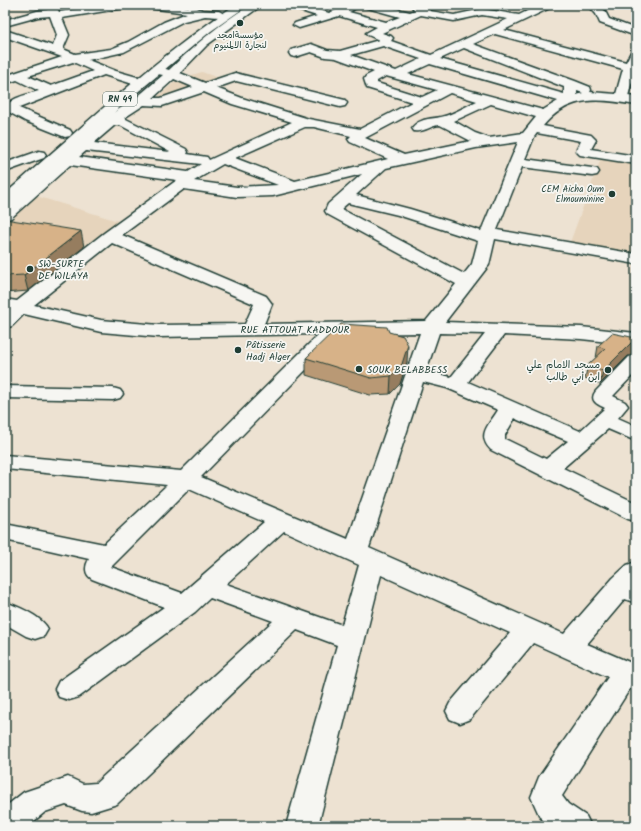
<svg xmlns="http://www.w3.org/2000/svg" width="641" height="831" font-family="Kalam,'Playpen Sans Arabic',sans-serif">
  <style>
    .built { fill: #e6d4bc }
    .lines { fill: none; stroke-linecap: round; stroke-linejoin: round }
    .minor-casing { stroke: #1f3d34; stroke-width: 3 }
    .major-casing { stroke: #1f3d34; stroke-width: 3 }
    .minor { fill: #f6f6f2; fill-rule: evenodd }
    .major { fill: #f6f6f2; fill-rule: evenodd }
    .wall { fill: #b99975; stroke: #1f3d34 }
    .shaded-wall { fill: #967d5f; stroke: #1f3d34 }
    .building { fill: #d7b288; stroke: #1f3d34 }
    .poi-dot { fill: #1f3d34; stroke: #f6f6f2; stroke-width: 1.5 }
    .labels { text-anchor: middle; stroke-width: 3.5; stroke-linejoin: round; paint-order: stroke }
    .far-poi-label { font-size: 9px; fill: #1f3d34; stroke: #f6f6f2 }
    .shield { fill: #f6f6f2; stroke: #60746d; stroke-width: 1 }
    .shield-label { font-size: 9px; font-weight: bold; fill: #1f3d34 }
    .poi-label { font-size: 10px; fill: #1f3d34; stroke: #f6f6f2; text-anchor: start }
    .street-label { font-size: 10px; fill: #1f3d34; stroke: #f6f6f2 }
  </style>
  <rect width="100%" height="100%" fill="#ede2d2"/>
  <filter id="ink" filterUnits="userSpaceOnUse"><feTurbulence type="fractalNoise" baseFrequency=".025" numOctaves="2"/><feDisplacementMap in="SourceGraphic" scale="8" xChannelSelector="R" yChannelSelector="G"/><feConvolveMatrix kernelMatrix="1 2 1 2 8 2 1 2 1" color-interpolation-filters="sRGB"/></filter>
  <g filter="url(#ink)">
    <g class="built">
      <path d="M202,72L221,79L200,84L185,77Z"/>
      <path d="M177,80L196,88L166,99L156,98Z"/>
      <path d="M601,158L636,162V256L569,245Z"/>
      <path d="M36,196L118,221L84,247L5,234V224Z"/>
    </g>
    <g class="lines">
      <g class="minor-casing">
        <g id="minor">
          <path d="M46,5H56L59,12L104,5H129L124,8L62,18L69,35L63,49L75,54L111,49L128,42L164,22L187,13L150,8L145,5H175L197,8L202,10L219,11L224,14L219,17L205,16L184,21L124,52L88,60L116,71L137,77L139,80L137,83L133,84L104,75L19,108L70,130L72,133L70,136L65,137L25,121L5,110C7,98 29,94 39,91L17,80L5,84V76L62,57L5,37V30L53,46L57,35L50,16L38,17L5,26V20L37,11L47,10ZM73,62L93,71L51,86L28,76Z"/>
          <path d="M250,5H262L207,45L180,73L205,83L235,73L345,100L347,103L345,106L340,107L236,81L216,88L242,98L309,119L360,129L412,102L367,88L364,79L366,76L374,72L336,58L325,57L311,52L295,57L291,56L289,53L291,50L311,44L327,50L340,51L379,40L368,35L366,33L377,27L339,16L299,28L293,25L295,23L317,16L288,7L287,5H303L329,13L348,5H362L349,12L386,22L400,17L364,7L363,5H381L410,12L415,10L412,7L413,5H421L429,8L430,11L454,15L482,9L519,15L539,5H553L552,7L504,30L626,62L632,50L636,49V67L628,96L636,97V105C599,99 570,94 543,126L591,135L596,140L591,149L636,156V164L580,155L576,151L581,141L537,133L534,137L525,159L592,168L597,169L599,172L597,175L592,176L522,167L497,230L636,254V264L495,239L489,265L445,322L581,327L636,333V345L581,339L504,335L468,382L580,431L605,408C596,404 589,400 596,391L629,357L636,355V372L613,396L625,402L628,406L618,418L636,426V441L608,429L563,468L636,503V521L628,519L491,450C476,435 489,425 498,410L447,388L423,382L369,548L564,634L613,578L627,565L636,562V603L625,599L587,644L636,665V688L631,687L562,796L568,804L586,816L591,826H549L540,817L531,797L539,777L608,677L533,643L470,719L460,723L450,719L446,711L450,703L510,633L381,575L318,826H286L337,645L297,630L117,804L91,812L82,811L66,805L45,812L28,826H5V807L24,792L68,777L83,784L96,783L273,621L210,598L195,612L79,697L69,700L59,697L55,689L59,681L164,607L92,579C84,574 85,566 89,559L5,540V524L104,544L167,485L5,469V455L181,471L319,334L159,337L101,332L24,314L12,326L5,328V312L7,310L5,309V299L17,301L104,233L177,180L70,165L11,218L5,220V207L72,148L68,145L70,142L80,141L107,117L136,98L163,75L152,73L150,70L152,67L156,66L169,70C196,44 218,25 250,5ZM421,15L454,21L482,15L508,19L431,55L391,41L393,38L391,36L382,33ZM495,34L623,69L616,94L590,92L591,90L590,87L575,81L473,44ZM383,46L421,59L396,71L351,55ZM464,48L564,87V94L440,59ZM430,64L558,101L543,110L408,74ZM386,76L437,90L422,97L377,83V81ZM174,79L193,87L161,98H153ZM577,91L583,93L577,95ZM204,92L232,104L292,122L209,160L207,157L187,154L188,152L186,149L124,118L144,105L162,106ZM450,93L477,101C466,106 454,114 441,117C432,119 419,118 412,128L414,131C424,133 431,125 440,125L471,141L404,155L365,138ZM491,104L536,117L523,133L489,138L475,133L454,121ZM115,125H120L170,152L94,143ZM305,127H314L351,136L348,139L350,142L388,159L295,181L235,158ZM518,142L481,231L410,209L356,195L386,168L476,148ZM86,151L201,164L188,172L79,157ZM223,164L278,185L237,187L194,181ZM362,174L328,204L325,211L327,214L456,284L426,321L264,324L272,304L266,296L122,235L184,189L237,197L273,196ZM348,203L398,215L478,241L472,264L464,274L341,209ZM112,243L254,304L245,324L159,325L101,320L34,305ZM420,333L348,539L201,477L341,334ZM439,333L485,334L451,377L426,371ZM515,418L518,420L568,441L546,459L505,439V435ZM189,489L264,522L182,593L111,567ZM284,531L359,565L342,625L226,584Z"/>
          <path d="M588,5H599L605,11L609,19L636,29V36L600,23L596,14Z"/>
          <path d="M39,151L44,152L46,155L44,158L5,172V163Z"/>
          <path d="M5,386L113,388L120,390L123,394L120,398L113,400L5,398Z"/>
          <path d="M5,602C19,607 41,616 48,629L44,636L35,639L26,636L5,624Z"/>
        </g>
      </g>
      <g class="major-casing">
        <path id="major" d="M235,5H248L211,31L122,105L100,127L11,205L5,207V194C80,129 152,61 235,5Z"/>
      </g>
      <use href="#minor" class="minor"/>
      <use href="#major" class="major"/>
    </g>
    <g class="wall">
      <path d="M5,219L84,247L28,291L5,293Z"/>
      <path d="M389,332L407,362L400,384L390,394L370,395L306,375V358Z"/>
      <path d="M636,338V354L628,356L600,384L585,378L588,365L596,358L598,346Z"/>
    </g>
    <g class="shaded-wall">
      <path d="M81,231L84,247L28,291L24,275Z"/>
      <path d="M636,341V354L628,356L600,384L603,371L631,343Z"/>
      <path d="M408,345L407,362L400,384L390,394L391,376Z"/>
    </g>
    <g class="building">
      <path d="M5,219L81,231L24,275L5,276Z"/>
      <path d="M341,324L387,327L389,332L403,336L408,345L401,367L391,376L371,378L306,358Z"/>
      <path d="M612,333L636,338V341L631,343L603,371L588,365L605,349L598,346Z"/>
    </g>
  </g>
  <g class="poi-dot">
    <circle cx="240" cy="23" r="4"/>
    <circle cx="612" cy="194" r="4"/>
    <circle cx="30" cy="269" r="4"/>
    <circle cx="238" cy="350" r="4"/>
    <circle cx="359" cy="369" r="4"/>
    <circle cx="608" cy="370" r="4"/>
  </g>
  <g class="labels">
    <g class="far-poi-label">
      <text x="240" y="38">مؤسسةامجد<tspan x="240" dy="10">لنجارة الالمنيوم</tspan></text>
      <text x="604" y="192" text-anchor="end">CEM Aicha Oum<tspan x="604" dy="10">Elmouminine</tspan></text>
    </g>
    <rect class="shield" x="103" y="92" width="34" height="14" rx="3"/>
    <g class="shield-label">
      <text x="120" y="102">RN 49</text>
    </g>
    <g class="poi-label">
      <text x="38" y="267">SW-SURTE<tspan x="38" dy="12">DE WILAYA</tspan></text>
      <text x="246" y="348">Pâtisserie<tspan x="246" dy="12">Hadj Alger</tspan></text>
      <text x="600" y="368" text-anchor="end">مسجد الامام علي<tspan x="600" dy="12">ابن أبي طالب</tspan></text>
      <text x="367" y="373">SOUK BELABBESS</text>
    </g>
    <g class="street-label">
      <text x="295" y="333">RUE ATTOUAT KADDOUR</text>
    </g>
  </g>
  <rect width="641" height="831" fill="none" stroke="#f6f6f2" stroke-width="20"/>
  <rect x="10" y="10" width="621" height="811" fill="none" stroke="#1f3d34" stroke-width="1.5" filter="url(#ink)"/>
</svg>
